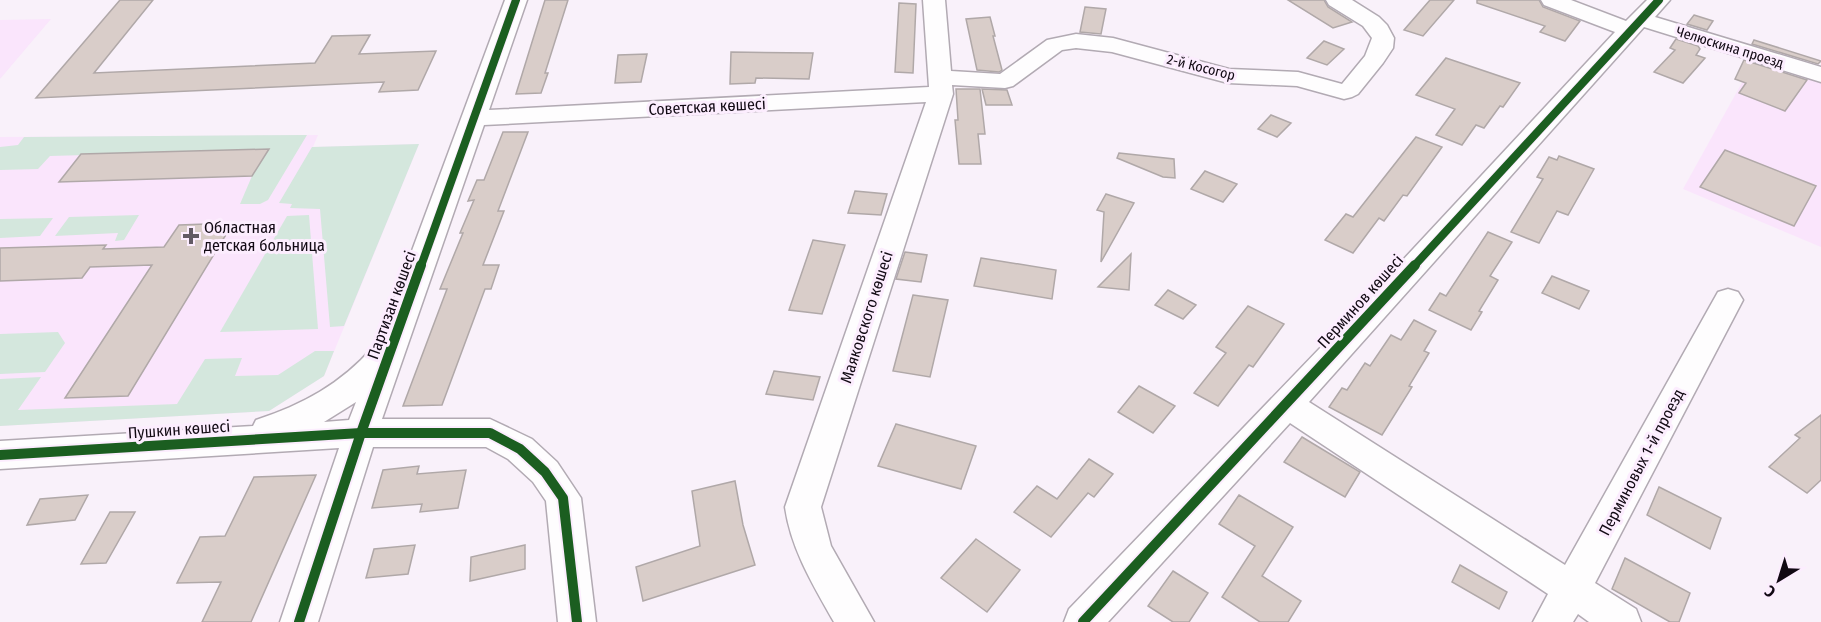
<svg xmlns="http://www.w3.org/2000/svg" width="1821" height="622" font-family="'Fira Sans Condensed',sans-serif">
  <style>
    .built { fill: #fae5fc }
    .green { fill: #d4e7dd }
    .building { fill: #d9cdc9; stroke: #b0a8a8; stroke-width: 1.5 }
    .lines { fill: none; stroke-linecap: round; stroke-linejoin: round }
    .minor-casing { stroke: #b2aab3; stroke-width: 3 }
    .minor { fill: #fefdfe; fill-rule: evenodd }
    .cycleway-far1-casing { stroke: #fcedfe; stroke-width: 10 }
    .cycleway-casing { stroke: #fcedfe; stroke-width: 14 }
    .cycleway-far1 { stroke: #1b5e20; stroke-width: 8 }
    .cycleway { stroke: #1b5e20; stroke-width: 10 }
    .poi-dot { fill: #625a64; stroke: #fcedfe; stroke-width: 2 }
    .labels { text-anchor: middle; stroke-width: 6; stroke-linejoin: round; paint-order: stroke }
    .far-street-label { font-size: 14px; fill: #110913; stroke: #fcedfe }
    .street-label { font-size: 16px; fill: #110913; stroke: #fcedfe }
    .poi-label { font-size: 16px; fill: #110913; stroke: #fcedfe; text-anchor: start }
  </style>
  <rect width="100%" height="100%" fill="#f9f1fa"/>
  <g class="built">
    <path d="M51,19L0,79V20Z"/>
    <path d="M1755,59L1821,81V247L1683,189Z"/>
    <path d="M318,135L313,147L419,144L324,376L269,411L0,426V137Z"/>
  </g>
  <g class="green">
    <path d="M307,135L268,200L260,204H240L252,176L268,150L50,156L38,169L0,170V147L18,145L24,137Z"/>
    <path d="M419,144L344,326L330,327L320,209L290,208L292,204L279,203L312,147Z"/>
    <path d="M139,215L124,240L115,241L118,233L55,236L69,217Z"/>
    <path d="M309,215L318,329L220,332L287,216Z"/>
    <path d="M53,218L40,236L0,238V219Z"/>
    <path d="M58,332L65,343L45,372L0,374V334Z"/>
    <path d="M315,351H334L324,376L269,411L0,426V379L41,377L18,410L177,404L205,359L242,358L235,376L278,375Z"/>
  </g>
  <g class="building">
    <path d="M120,0H153L94,73L315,63L332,36L370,35L359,54L436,51L418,90L379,92L384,82L36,98Z"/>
    <path d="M545,0H568L545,73H548L541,93L516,94Z"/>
    <path d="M1288,0H1324L1328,7L1352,22L1333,28Z"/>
    <path d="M1430,0H1454L1423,36L1404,30Z"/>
    <path d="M1477,0H1539L1543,7L1580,21L1565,41L1540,32L1545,26L1477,3Z"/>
    <path d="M899,3L916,4L913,73L895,72Z"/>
    <path d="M1085,7L1106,9L1101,34L1080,32Z"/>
    <path d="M1694,15L1713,21L1707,30L1687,24Z"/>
    <path d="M990,17L995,36H993L1002,70L999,72L977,70L966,19Z"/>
    <path d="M1676,39L1698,46L1700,49L1696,55L1705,58L1683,83L1654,72L1675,50L1670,48Z"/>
    <path d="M1754,40L1821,61L1818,64L1752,44Z"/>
    <path d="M1324,41L1344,49L1327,65L1307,58Z"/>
    <path d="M731,52L813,53L809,79L756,78L755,83L730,84Z"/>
    <path d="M647,54L641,82L615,83L618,55Z"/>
    <path d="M1446,58L1520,83L1503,107L1500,106L1484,128L1476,125L1462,145L1436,135L1455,109L1416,95Z"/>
    <path d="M1744,60L1807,80L1785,111L1739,93L1746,83L1735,79Z"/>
    <path d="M956,89H980L985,134H978L981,164H959L955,120H958Z"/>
    <path d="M982,89L1007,90L1012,105H986Z"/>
    <path d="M1271,115L1291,123L1277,137L1258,129Z"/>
    <path d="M503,132H528L498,211H504L483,265H499L491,289H485L442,405L403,406L447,289H440L463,233H460L474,200L468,201L477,180H484Z"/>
    <path d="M1416,137L1442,147L1407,196L1403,195L1384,221L1379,218L1353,253L1325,240L1346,214L1353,217Z"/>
    <path d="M269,149L252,176L59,182L81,154Z"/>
    <path d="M1725,150L1816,186L1794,226L1700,187Z"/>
    <path d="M1119,153L1174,159L1175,178L1163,177L1117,158Z"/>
    <path d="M1559,156L1594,169L1568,215L1557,211L1539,243L1511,232L1543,179L1537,177L1549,157L1557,160Z"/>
    <path d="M1205,171L1237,184L1223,202L1191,189Z"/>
    <path d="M855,191L887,194L881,215L848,213Z"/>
    <path d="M1106,194L1134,203L1101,262L1104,212L1097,210Z"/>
    <path d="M233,223L128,396L65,398L152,265L90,267L82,278L0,281V248L106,245L103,249L164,247L179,225Z"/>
    <path d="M1488,232L1512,242L1490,276L1498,280L1479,311L1482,312L1471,330L1429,310L1440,293L1446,296Z"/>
    <path d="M813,240L845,245L822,314L789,310Z"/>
    <path d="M905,252L927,255L921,282L896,279Z"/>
    <path d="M1131,254L1129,290L1098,287Z"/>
    <path d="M981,258L1056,270L1052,299L974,286Z"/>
    <path d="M1552,276L1589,291L1579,309L1542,293Z"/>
    <path d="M1168,290L1196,305L1183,319L1155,305Z"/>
    <path d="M913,295L948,300L930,377L893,371Z"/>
    <path d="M1248,306L1284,324L1253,367L1249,365L1218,406L1194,393L1226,353L1216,347Z"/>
    <path d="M1414,320L1436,331L1424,351L1429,353L1409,386L1412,387L1382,435L1329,407L1342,388L1347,390L1365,363L1370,366L1391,335L1401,340Z"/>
    <path d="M774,371L820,377L813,400L766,394Z"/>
    <path d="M1139,386L1175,406L1153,433L1118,412Z"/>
    <path d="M1821,415V480L1807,493L1769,467L1800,438L1795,435Z"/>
    <path d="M896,424L976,446L961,489L878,466Z"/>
    <path d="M1302,437L1360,472L1345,497L1284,462Z"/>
    <path d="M1089,459L1113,474L1094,497L1088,493L1051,537L1014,512L1037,486L1057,499Z"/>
    <path d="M419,466L417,474L466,470L458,508L420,512L422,504L372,508L383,470Z"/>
    <path d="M316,475L251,622H202L221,582L177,583L200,537L225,536L254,477Z"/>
    <path d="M735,481L743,525L755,565L643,601L636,567L700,546L692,491Z"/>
    <path d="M1659,487L1721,518L1710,549L1647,515Z"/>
    <path d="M88,495L75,520L27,525L40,499Z"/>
    <path d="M1239,495L1293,527L1262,576L1301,601L1288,622H1260L1222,597L1255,546L1219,524Z"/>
    <path d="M110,512H135L106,563L81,564Z"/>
    <path d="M976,539L1020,570L987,612L941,578Z"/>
    <path d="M415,545L408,574L366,578L374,549Z"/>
    <path d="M525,545V569L470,581L471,557Z"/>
    <path d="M1625,558L1690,593L1679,622H1670L1612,589Z"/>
    <path d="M1460,565L1507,592L1499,609L1452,582Z"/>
    <path d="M1173,571L1208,593L1189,622H1173L1148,606Z"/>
  </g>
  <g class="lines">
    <g class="minor-casing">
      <g id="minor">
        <path d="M505,0H527L489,110L929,87L923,0H945L951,71L1000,74L1047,40L1076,34L1113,38L1229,69L1298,72L1342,84L1365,56L1372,38L1363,26L1329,5L1326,0H1352L1379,17L1387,25L1394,38L1393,48L1383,63L1358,94L1352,97L1344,99L1297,86L1228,83L1112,52L1076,48L1062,50L1013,86L1005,88L952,85L953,94L821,507L831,546L874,622H834C813,585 791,549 785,507L926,102L484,125L382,419H490L532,439L557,462L581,498L596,622H558L546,501L533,482L508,459L486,447H373L318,622H280L339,448L0,469V441L253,426L256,420C302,405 341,384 373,347L377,345ZM356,402L349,420L324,422Z"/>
        <path d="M1541,0H1571L1626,21L1647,0H1670L1655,17L1821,67V82L1644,27L1309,402L1565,565L1718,292L1728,289L1738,292L1743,300L1595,583L1636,609L1641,622H1589L1578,614L1573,622H1533L1548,594L1290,423L1108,622H1064L1069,609L1347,320L1615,32L1544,5Z"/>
      </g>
    </g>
    <use href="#minor" class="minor"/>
    <g class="cycleway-far1-casing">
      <g id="cycleway-far1">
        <path d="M421,266L516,0"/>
        <path d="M1414,266L1659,0"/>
      </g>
    </g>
    <g class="cycleway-casing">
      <g id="cycleway">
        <path d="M0,455L361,433H490L520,449L545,472L563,498L577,622"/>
        <path d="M299,622L361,433L421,265"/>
        <path d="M1083,622L1415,265"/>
      </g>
    </g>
    <use href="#cycleway-far1" class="cycleway-far1"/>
    <use href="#cycleway" class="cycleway"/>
  </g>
  <path class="poi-dot" d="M188 227h6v6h6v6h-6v6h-6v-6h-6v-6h6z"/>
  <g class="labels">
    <g class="far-street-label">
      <text transform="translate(1730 47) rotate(17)" y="5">Челюскина проезд</text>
      <text transform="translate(1201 67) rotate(14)" y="5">2-й Косогор</text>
    </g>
    <g class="street-label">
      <text transform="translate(707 106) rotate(-3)" y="6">Советская көшесі</text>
      <text transform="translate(1360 301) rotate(-48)" y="6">Перминов көшесі</text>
      <text transform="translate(391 305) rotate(-70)" y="6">Партизан көшесі</text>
      <text transform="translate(866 317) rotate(-72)" y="6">Маяковского көшесі</text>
      <text transform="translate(179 429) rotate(-4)" y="6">Пушкин көшесі</text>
      <text transform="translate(1641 462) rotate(-62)" y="6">Перминовых 1-й проезд</text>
    </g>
    <g class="poi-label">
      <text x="204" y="233">Областная<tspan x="204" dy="18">детская больница</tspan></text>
    </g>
  </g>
  <g transform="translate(1779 580) rotate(218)" stroke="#fcedfe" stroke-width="4.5" paint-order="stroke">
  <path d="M0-4.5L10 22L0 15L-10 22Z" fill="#110913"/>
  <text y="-9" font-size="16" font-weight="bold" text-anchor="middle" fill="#110913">С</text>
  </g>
</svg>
